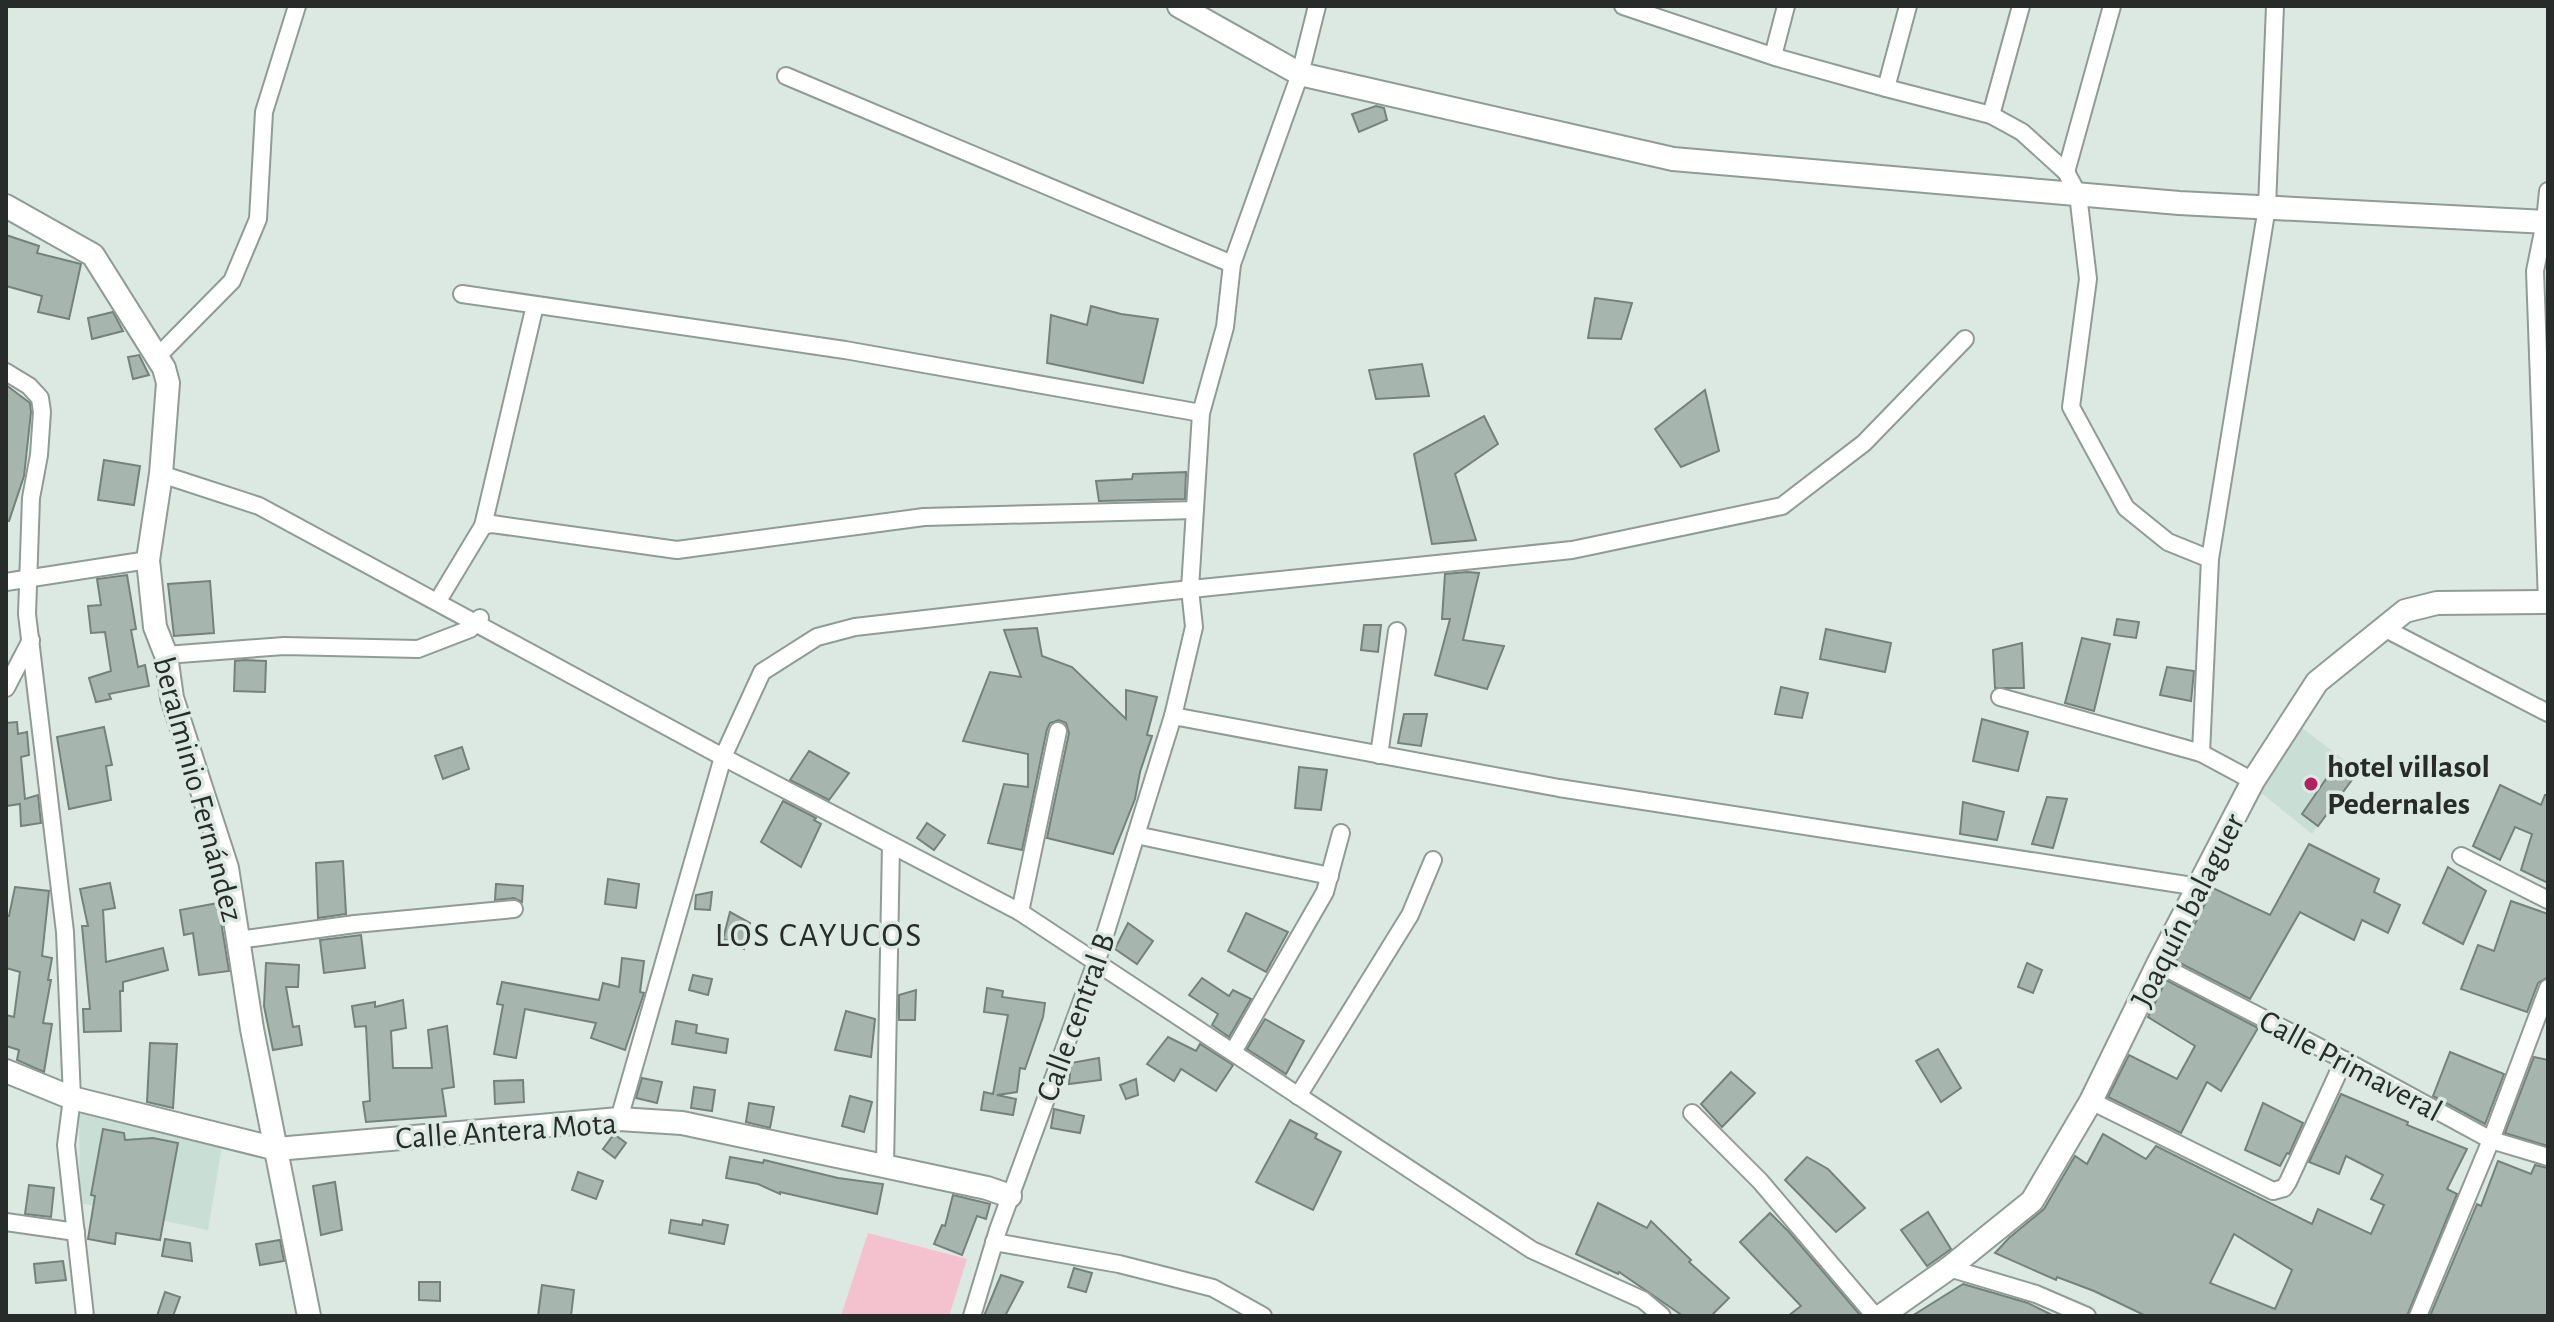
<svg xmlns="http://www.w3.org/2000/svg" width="2554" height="1322" font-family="'Alegreya Sans',sans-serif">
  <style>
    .built { fill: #c9ded5 }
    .green { fill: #f4c1ce }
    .building { fill: #a7b5af; stroke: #75827c; stroke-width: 2; fill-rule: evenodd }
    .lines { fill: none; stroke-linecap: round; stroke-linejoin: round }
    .street-casing { stroke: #8f9c96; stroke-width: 20 }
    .secondary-casing { stroke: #8f9c96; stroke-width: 26 }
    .street { stroke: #fff; stroke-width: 16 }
    .secondary { stroke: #fff; stroke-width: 22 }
    .poi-dot { fill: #af225e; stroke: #dbe9e2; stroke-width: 3 }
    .labels { text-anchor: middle; stroke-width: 7; stroke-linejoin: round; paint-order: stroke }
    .poi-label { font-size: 32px; font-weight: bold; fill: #272c2a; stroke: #dbe9e2; text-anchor: start }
    .street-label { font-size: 32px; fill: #272c2a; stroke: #dbe9e2 }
    .neighbourhood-label { font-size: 34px; letter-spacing: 2px; fill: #272c2a; stroke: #dbe9e2 }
  </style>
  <rect width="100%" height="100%" fill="#dbe9e2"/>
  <g class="built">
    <path d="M2302,728L2359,771L2312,834L2260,792Z"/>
    <path d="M79,1108L222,1146L208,1230L80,1203Z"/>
  </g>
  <path class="green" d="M868,1233L967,1259L949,1316H841Z"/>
  <g class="building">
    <path d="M1376,106L1384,108L1387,120L1359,132L1352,114Z"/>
    <path d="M6,235L39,246L37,253L81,264L69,319L38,312L42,296L6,286Z"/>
    <path d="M1595,298L1632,303L1621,339L1588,338Z"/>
    <path d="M1091,306L1121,314L1158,319L1143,383L1047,363L1051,315L1087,325Z"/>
    <path d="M113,312L123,331L92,339L88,318Z"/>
    <path d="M139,355L149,375L133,379L128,357Z"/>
    <path d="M1422,364L1429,396L1376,399L1369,370Z"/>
    <path d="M6,385L30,403L31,412L24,476L9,521H6Z"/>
    <path d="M1705,390L1719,451L1681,467L1655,429Z"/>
    <path d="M1484,416L1498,444L1455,474L1476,540L1432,544L1414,454Z"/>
    <path d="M104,460L140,466L134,505L98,500Z"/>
    <path d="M1186,472L1185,499L1099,501L1096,481L1132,479L1133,474Z"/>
    <path d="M1467,572L1479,573L1463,640L1504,646L1487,689L1435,675L1450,619H1442L1445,574Z"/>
    <path d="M127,575L136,629L131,630L138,667L145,665L149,686L109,694L111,699L96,702L89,678L111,671L105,632L91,633L88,606L101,605L97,579Z"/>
    <path d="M210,581L214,633L174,636L168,584Z"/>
    <path d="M2117,619L2139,622L2136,638L2114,635Z"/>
    <path d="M1364,625H1381L1378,652L1361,650Z"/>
    <path d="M1037,628L1042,656L1072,667L1126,719V690L1157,697L1147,735L1152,736L1140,772L1135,799L1113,854L1047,838L1069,733L1066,723L1059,720L1050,723L1047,729L1022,850L988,843L1004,784L1028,787V754L963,741L990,672L1021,677L1004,630Z"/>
    <path d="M1826,629L1891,643L1885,672L1820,659Z"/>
    <path d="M2082,638L2110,644L2094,711L2065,703Z"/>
    <path d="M2022,643L2024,688H1995L1993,650Z"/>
    <path d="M244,660L266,661L265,692L234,691L235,661Z"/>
    <path d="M2167,667L2194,671L2191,701L2160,695Z"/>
    <path d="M1781,687L1808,693L1802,718L1775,714Z"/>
    <path d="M1404,714H1427L1421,746L1398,743Z"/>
    <path d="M1982,719L2028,732L2018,771L1973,761Z"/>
    <path d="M17,722L18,734L27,732L29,755L21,757L25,799L38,795L41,823L21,826L20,804L6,806V723Z"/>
    <path d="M104,727L112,765L106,766L111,800L69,809L57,737Z"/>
    <path d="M462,747L469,769L443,779L435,756Z"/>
    <path d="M809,751L849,773L829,800L790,780Z"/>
    <path d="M2339,760L2357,773L2318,826L2302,814Z"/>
    <path d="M1299,767L1327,770L1321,810L1295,808Z"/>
    <path d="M2500,785L2541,805L2545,795H2548V883L2521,870L2532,834L2515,827L2500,860L2473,846Z"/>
    <path d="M2047,797L2067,799L2053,848L2032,844Z"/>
    <path d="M783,801L816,818L814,820L821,824L801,867L761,842Z"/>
    <path d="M1963,802L2004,812L1997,840L1960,834Z"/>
    <path d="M927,823L945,835L934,850L917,838Z"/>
    <path d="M2309,844L2379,879L2374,892L2400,905L2388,933L2362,920L2354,940L2300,912L2250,999L2176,961L2213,888L2270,915Z"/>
    <path d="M343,861L346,914L318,918L316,863Z"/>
    <path d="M2448,867L2486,891L2463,944L2423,923Z"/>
    <path d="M608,879L639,884L636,908L605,904Z"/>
    <path d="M110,883L115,908L103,910L106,962L163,948L168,970L123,982V991H120L121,1031L84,1032L83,1009H90L82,926H88L80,889Z"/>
    <path d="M496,884L523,886L522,902L514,898L495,900Z"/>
    <path d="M15,887L49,891L42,956L52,958L48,980H51L43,1023L52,1024L44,1072L17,1060L19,1050L6,1046V1015L14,1017L20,972L6,968V916H9Z"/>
    <path d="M712,892L710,910L695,909L696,895Z"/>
    <path d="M2511,901L2548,914V977L2538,983L2527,1012L2461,989L2478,945L2494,951Z"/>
    <path d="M218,903L229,971L199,975L193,933L184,935L180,910Z"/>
    <path d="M730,912L750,923L744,949L723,939Z"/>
    <path d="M1246,913L1288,932L1266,972L1228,951Z"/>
    <path d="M1128,923L1153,941L1137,964L1115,949Z"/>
    <path d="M361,935L365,968L324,973L320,940Z"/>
    <path d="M622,958L644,961L640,992L644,993L625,1050L591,1038L596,1023L525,1009L516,1058L494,1054L503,1005L497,1004L502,982L599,1000L603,983L619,987Z"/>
    <path d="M266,963L299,965L298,987H286L293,1027L299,1026L302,1045L273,1050L264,1006Z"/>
    <path d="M2027,963L2042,970L2033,993L2018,987Z"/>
    <path d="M693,975L712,979L708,995L689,990Z"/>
    <path d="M1202,978L1229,996L1233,990L1251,999L1229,1037L1212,1025L1218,1014L1189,995Z"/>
    <path d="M2166,980L2258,1028L2221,1091L2207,1082L2181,1133L2108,1097L2129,1055L2177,1079L2195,1046L2148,1017Z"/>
    <path d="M987,988L1003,991L1002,997L1045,1003L1043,1017L1025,1069L1020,1068L1017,1092L997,1095L1016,1099L1013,1115L981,1110L984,1092L993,1094L1008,1015L984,1012Z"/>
    <path d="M916,990L915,1020H899V995Z"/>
    <path d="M403,1000L406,1028L391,1031L393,1068H432L428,1030L447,1026L454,1087L442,1089L446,1116L366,1122L363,1102L370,1101L366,1026L355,1027L352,1006L375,1002V1007Z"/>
    <path d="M846,1011L875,1019L871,1057L835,1050Z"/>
    <path d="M1265,1019L1304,1041L1286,1074L1247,1049Z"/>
    <path d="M676,1021L697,1025L696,1033L728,1039L726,1053L672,1044Z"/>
    <path d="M1168,1037L1196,1051L1200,1044L1233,1065L1216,1091L1181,1069L1174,1081L1147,1064Z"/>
    <path d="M150,1043L177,1044L173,1108L147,1102Z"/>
    <path d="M1938,1049L1961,1088L1941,1102L1916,1061Z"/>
    <path d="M2450,1052L2504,1074L2485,1124L2433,1096Z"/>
    <path d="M2534,1057L2548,1060V1146L2505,1133Z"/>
    <path d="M1099,1058L1101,1080L1069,1084L1071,1063Z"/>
    <path d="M1731,1072L1755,1093L1722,1127L1701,1104Z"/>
    <path d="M642,1078L662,1082L657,1103L636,1098Z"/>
    <path d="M1136,1079L1138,1095L1126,1099L1120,1085Z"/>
    <path d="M523,1080L524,1102L495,1104L494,1081Z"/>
    <path d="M694,1087L715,1090L712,1111L691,1108Z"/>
    <path d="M2341,1094L2408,1122L2407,1125L2467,1149L2447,1189L2457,1194L2407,1316H2146L2094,1291L2057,1277L2056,1280L1995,1253L2009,1238L2044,1209L2075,1156L2087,1164L2103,1134L2146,1159L2156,1146L2312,1224L2318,1209L2371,1234L2384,1205L2371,1199L2383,1175L2346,1156L2339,1174L2309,1162ZM2234,1234L2292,1270L2275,1309L2210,1283Z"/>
    <path d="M850,1096L872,1102L864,1132L842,1126Z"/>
    <path d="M749,1103L774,1107L770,1128L746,1122Z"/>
    <path d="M2263,1103L2303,1123L2289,1154L2287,1153L2280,1166L2245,1150Z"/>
    <path d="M1054,1109L1084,1116L1080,1133L1051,1128Z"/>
    <path d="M1290,1120L1317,1134L1315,1138L1341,1152L1313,1210L1256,1182Z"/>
    <path d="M103,1129L124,1133L125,1140L153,1138L178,1143L160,1240L116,1233L115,1244L88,1239L95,1196L91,1195Z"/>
    <path d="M614,1134L626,1143L615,1158L603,1149Z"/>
    <path d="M730,1157L763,1163L764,1160L838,1178L883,1184L877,1214L780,1192V1194L758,1184L726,1178Z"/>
    <path d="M1807,1157L1828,1169L1865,1208L1836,1232L1785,1180Z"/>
    <path d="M2498,1161L2531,1174L2535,1165L2548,1168V1316H2430L2477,1204L2481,1206Z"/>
    <path d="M578,1172L603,1181L596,1199L572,1190Z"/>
    <path d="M335,1182L342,1230L321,1235L313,1186Z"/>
    <path d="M29,1185L54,1188L51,1217L25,1214Z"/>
    <path d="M953,1195L990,1204L986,1219L977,1216L962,1255L934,1244L942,1225L945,1226Z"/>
    <path d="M1598,1203L1647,1228L1651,1221L1691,1260L1689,1262L1729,1298L1711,1316H1683L1619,1272L1618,1274L1576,1254Z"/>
    <path d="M1928,1212L1951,1249L1927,1266L1901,1230Z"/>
    <path d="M1770,1213L1789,1232L1861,1316H1788L1801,1306L1740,1242Z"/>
    <path d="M671,1220L702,1225L703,1220L728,1225L724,1244L669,1233Z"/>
    <path d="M165,1239L190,1243L192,1261L162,1256Z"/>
    <path d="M280,1240L284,1261L260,1265L256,1244Z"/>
    <path d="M63,1261L66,1280L36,1283L34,1264Z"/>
    <path d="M1074,1268L1092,1273L1086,1292L1068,1287Z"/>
    <path d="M1001,1275L1023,1282L1005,1316H984Z"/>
    <path d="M419,1282H440V1301L419,1300Z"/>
    <path d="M1963,1284L2028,1303L2054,1316H1912Z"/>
    <path d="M542,1285L574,1290L571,1316H538Z"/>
    <path d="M165,1292L180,1297L173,1316H157Z"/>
  </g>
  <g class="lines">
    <g class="street-casing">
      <g id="street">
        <path d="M1623,6L1775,57L1886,88L1991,115L2022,132L2066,172L2078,194L2088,279L2071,407L2126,508L2168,542L2210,559L2201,753"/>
        <path d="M1773,56L1786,6"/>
        <path d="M786,76L1232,264"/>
        <path d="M1886,88L1908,6"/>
        <path d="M1991,115L2021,6"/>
        <path d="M2066,172L2112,6"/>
        <path d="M462,294L845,350L1201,413"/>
        <path d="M157,357L232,281L258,219L264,112L297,6"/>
        <path d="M6,372L29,386L40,398L42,412L39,455L31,498L27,614L65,932L72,1098L66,1145L85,1316"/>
        <path d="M161,474L259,506L723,757L1020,912L1532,1250L1643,1300L1662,1316"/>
        <path d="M483,526L535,305"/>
        <path d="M2210,559L2267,207L2275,6"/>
        <path d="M6,582L148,560"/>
        <path d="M442,594L483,526L492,524L677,550L924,517L1195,510"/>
        <path d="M2547,602L2535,271L2545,222L2548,191"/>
        <path d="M2382,627L2548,713"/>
        <path d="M166,655L284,646L418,649L470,629L480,618"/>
        <path d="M6,688L31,640"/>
        <path d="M2000,697L2201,753L2253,781"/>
        <path d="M1173,716L1559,788L2199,887"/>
        <path d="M1379,755L1397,631"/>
        <path d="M1136,835L1330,876"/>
        <path d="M2461,856L2548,900"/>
        <path d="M1020,912L1058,731"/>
        <path d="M238,940L355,924L514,909"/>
        <path d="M2158,964L2344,1060L2491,1140L2548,1157"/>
        <path d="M1233,1052L1325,892L1341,833"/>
        <path d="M1298,1096L1410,915L1433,860"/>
        <path d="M2091,1101L2273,1191L2284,1188L2288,1182L2344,1060"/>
        <path d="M1692,1113L1760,1181L1875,1316"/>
        <path d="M619,1119L723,757L762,672L817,637L855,627L1162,592L1572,550L1782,506L1864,443L1965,339"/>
        <path d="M885,1166L891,845"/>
        <path d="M6,1222L76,1232"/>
        <path d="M994,1242L1119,1264L1213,1288L1263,1316"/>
        <path d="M1949,1268L2036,1294L2087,1316"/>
        <path d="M972,1316L998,1230L1099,954L1173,716L1194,627L1190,589L1201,413L1225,327L1232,264L1300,74L1317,6"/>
        <path d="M2418,1316L2491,1140L2548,988"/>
      </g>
    </g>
    <g class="secondary-casing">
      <g id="secondary">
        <path d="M1179,6L1300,74L1673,159L2179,203L2548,222"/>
        <path d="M6,206L93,255L164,368L168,383L161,474L148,560L155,627L166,655L172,698L227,868L252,1029L309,1316"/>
        <path d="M6,1071L72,1098L277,1149L619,1119L682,1123L987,1188L1010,1196"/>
        <path d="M1881,1316L1949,1268L2032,1201L2091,1101L2158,964L2253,781L2317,682L2405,611L2437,603L2548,602"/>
      </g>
    </g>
    <use href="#street" class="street"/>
    <use href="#secondary" class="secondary"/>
  </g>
  <circle class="poi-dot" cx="2311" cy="784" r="8"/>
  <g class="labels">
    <g class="poi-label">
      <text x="2327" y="777">hotel villasol<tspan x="2327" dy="37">Pedernales</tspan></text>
    </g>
    <g class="street-label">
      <text transform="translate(199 789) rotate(75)" y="11">beralminio Fernández</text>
      <text transform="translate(2187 910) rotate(-63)" y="11">Joaquín balaguer</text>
      <text transform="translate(1075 1017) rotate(-70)" y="11">Calle central B</text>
      <text transform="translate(2351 1065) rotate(28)" y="11">Calle Primaveral</text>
      <text transform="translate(506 1130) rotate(-4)" y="11">Calle Antera Mota</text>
    </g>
    <g class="neighbourhood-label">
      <text x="819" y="946">LOS CAYUCOS</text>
    </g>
  </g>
  <rect width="2554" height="1322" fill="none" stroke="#272c2a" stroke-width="16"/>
</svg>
